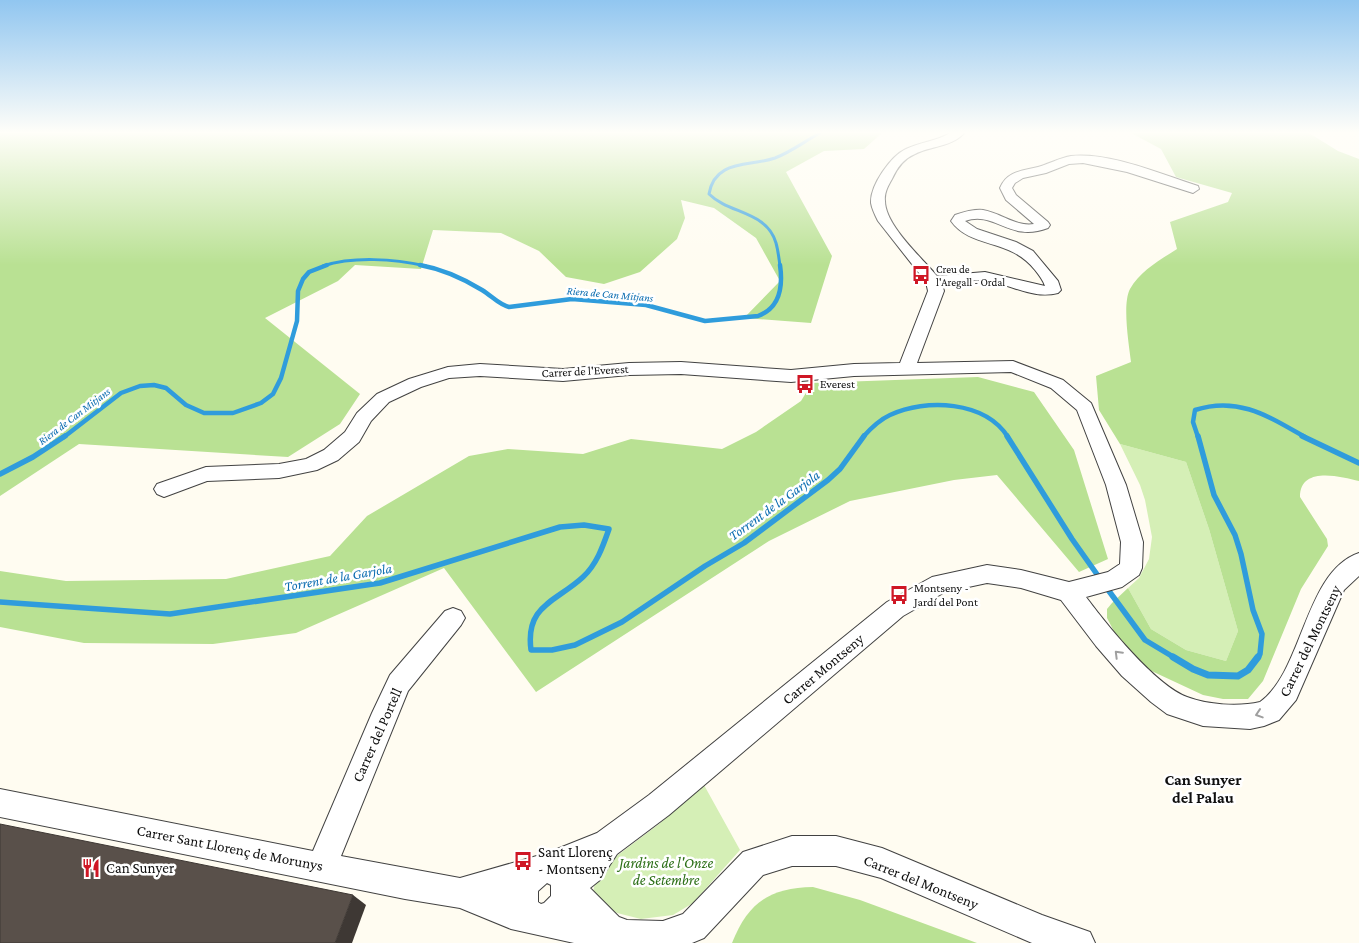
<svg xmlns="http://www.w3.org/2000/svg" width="1359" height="943" font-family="'Crimson Pro',serif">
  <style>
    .green { fill: #d5efb6 }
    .forest { fill: #b9e193 }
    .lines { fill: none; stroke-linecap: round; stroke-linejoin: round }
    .stream-far3 { stroke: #2f9cdc; stroke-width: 3 }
    .stream-far2 { stroke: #2f9cdc; stroke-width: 4.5 }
    .stream-far1 { stroke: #2f9cdc; stroke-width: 5.5 }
    .stream { stroke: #2f9cdc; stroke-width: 7 }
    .minor-casing { stroke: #424242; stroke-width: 2 }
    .minor { fill: #fff; fill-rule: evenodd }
    .shaded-wall { fill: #3e3834 }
    .building { fill: #59504a; stroke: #3e3834 }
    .oneway { stroke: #9f9f9f }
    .labels { text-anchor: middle; stroke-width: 5; stroke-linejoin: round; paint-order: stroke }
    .far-poi-label { font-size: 11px; fill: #0f0f0f; stroke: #fff; text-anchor: start }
    .far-water-label { font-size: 11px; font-style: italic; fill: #0a6cb0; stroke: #fff }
    .street-label { font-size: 12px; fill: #0f0f0f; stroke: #fff }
    .poi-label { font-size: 12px; fill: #0f0f0f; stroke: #fff; text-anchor: start }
    .water-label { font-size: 14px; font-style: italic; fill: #0a6cb0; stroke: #fff }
    .near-street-label { font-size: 15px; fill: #0f0f0f; stroke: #fff }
    .near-poi-label { font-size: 15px; fill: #0f0f0f; stroke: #fff; text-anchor: start }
    .near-park-label { font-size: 15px; font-style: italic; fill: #2c6f17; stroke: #fff }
    .near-neighbourhood-label { font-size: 16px; font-weight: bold; fill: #0f0f0f; stroke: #fff }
  </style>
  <rect width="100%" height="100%" fill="#fffcf1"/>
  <g class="green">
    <path d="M1120,444L1186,462L1209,529L1238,631L1226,661L1186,650L1151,629L1128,588L1139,578L1149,559L1152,537L1145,500L1140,485Z"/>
    <path d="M704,785L740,850L693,903L673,915L641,919L617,913L596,900L593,892L597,874L610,861L659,824Z"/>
  </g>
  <g class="forest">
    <path d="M0,133H882L864,149L824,151L786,172L832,256L811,323L744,318L780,281L756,238L714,208L681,200L685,218L677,239L640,272L604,284L566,277L539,251L501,233L433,230L421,269L355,265L338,281L265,318L360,394L340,424L288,457L79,444L0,496Z"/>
    <path d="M1131,133H1309L1338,151L1359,159V481C1339,476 1300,466 1300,497L1327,539L1328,546L1301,589L1263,681L1248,699H1223L1203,695L1143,667L1117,637L1107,618V609L1112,603L1128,588L1151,629L1186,650L1226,661L1238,631L1209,529L1186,462L1120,444L1099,410L1096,376L1131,362C1129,345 1122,304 1130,289C1140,271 1160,260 1177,249L1170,222L1228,202L1232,193L1176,177L1161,149Z"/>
    <path d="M978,377L1034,392L1074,450L1108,559L1079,572L997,475L954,480L850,501L769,541L536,692L444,568L296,633L213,644L84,643L0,627V571L66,581L226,579L330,556L367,516L469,456L508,449L583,454L631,439L722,449L756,432L801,401L812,383Z"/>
    <path d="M813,887L860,900L977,943H732C748,902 770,888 813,887Z"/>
  </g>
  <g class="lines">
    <g class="stream-far3">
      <path d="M323,266C354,256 394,259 426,266"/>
      <path d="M780,266C779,258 778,250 776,243C767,211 729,214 709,194C715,159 749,167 775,158C791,152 805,141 820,133"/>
    </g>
    <g class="stream-far2">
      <path d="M420,265C442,269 464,279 482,290C492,296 498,304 509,307L572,299L646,305L705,321L758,316C780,308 783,286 780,265"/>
      <path d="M64,437L121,393L140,386L154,385L166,388L186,405L204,413H233L261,403L273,394L281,378L297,321L298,291L303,279L309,272L327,265"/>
      <path d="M863,437C871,428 879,420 890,415C926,398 985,401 1008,437"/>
      <path d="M1198,437L1193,422L1195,410C1238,396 1268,416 1305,437"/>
    </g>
    <g class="stream-far1">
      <path d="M1007,436L1072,539L1101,580"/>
      <path d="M1198,436L1214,495L1235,535L1241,554L1253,610L1262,634L1260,654L1257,658"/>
      <path d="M1302,436L1359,463"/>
      <path d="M0,474L33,457L65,436"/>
      <path d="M1106,587L1145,640L1175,658"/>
      <path d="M0,602L170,614L380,583L560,527L584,525L609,529C603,546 597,564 583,577C556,602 525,605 531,650H552L575,645L622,622L705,566L744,543L828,480L840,469L864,436"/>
    </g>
    <path class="stream" d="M1173,657L1193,669L1208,675L1238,676L1248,670L1258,657"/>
    <g class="minor-casing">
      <path id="minor" d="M950,133H964C952,147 930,146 915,154C903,159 897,168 892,179C888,186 884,193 885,201C885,225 922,258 937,276L985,272L1045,286C1043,280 1039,275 1035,270C1010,238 971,249 951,221L955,215C964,212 974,209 983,210C1001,213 1016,227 1034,224L1006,200L1000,188C1007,171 1022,171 1038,167C1049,164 1059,158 1071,156C1110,152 1160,174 1198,186L1199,189L1193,193L1127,172L1083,163L1069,164L1046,173L1023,178L1015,183L1012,188L1016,195L1048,222L1050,225L1048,228C1009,243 995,210 965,221L977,229L1016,242L1033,251L1058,281L1061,290L1058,293C1035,299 1016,287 993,282C976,278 958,282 942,284L944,291L917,363L1013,361L1063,380L1091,403L1126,485L1143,542L1142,568L1139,575L1122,587L1086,597C1107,625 1155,685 1187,697C1208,705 1239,707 1260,702C1304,670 1304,572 1359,553V576L1344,590L1296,700L1279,720L1264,726L1250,729L1203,726L1167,714L1151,702L1122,676L1096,646L1061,600L1021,588L987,583L945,592L903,616L669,815L617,854L600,880L590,888L619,917L627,920L663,921L683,914L743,852L792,836H836L882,848L1042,915L1090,932L1095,943H1032L881,878L836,866H792L763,875L704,938L692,943H574L511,929L460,908L405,899L0,817V789L313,851L372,713L390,675L445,611L453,608L461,611L465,618L461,625L408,691L341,856L460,878L547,853L597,833L649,795L887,602L932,577L987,565L1021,570L1069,582L1108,572L1120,564L1121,542L1106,485L1077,410L1051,388L1011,372L854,376L791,382L681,374L629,375L563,381L480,376L449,378L421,387L389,402L371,421L359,442L338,460L317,470L279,478L207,481L164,497L157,494L154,489L157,484L206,467L279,464L306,459L324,450L345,432L357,413L377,394L409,379L448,367L480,364L563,369L629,363L681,362L791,370L854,364L900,363L928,291L926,282L878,221C875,215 872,209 871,203C870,185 891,156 906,149C920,142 937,141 950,133ZM547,883L551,885V896L544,903L541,904L538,902V891Z"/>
    </g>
    <use href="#minor" class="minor"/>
  </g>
  <path class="shaded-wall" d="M353,895L366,905L352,943H335Z"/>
  <path class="building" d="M0,824L353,895L335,943H0Z"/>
  <defs><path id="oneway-chevron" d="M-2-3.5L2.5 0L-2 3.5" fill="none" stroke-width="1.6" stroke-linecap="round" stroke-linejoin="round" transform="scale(1.25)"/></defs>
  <g class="oneway">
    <use href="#oneway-chevron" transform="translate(1118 654) rotate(-135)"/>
    <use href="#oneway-chevron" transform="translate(1259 714) rotate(162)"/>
  </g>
  <linearGradient id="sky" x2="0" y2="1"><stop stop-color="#91c6f0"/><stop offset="0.5" stop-color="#fffef9"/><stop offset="1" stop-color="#fffef9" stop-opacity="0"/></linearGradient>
  <rect width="1359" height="265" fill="url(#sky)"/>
  <defs>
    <g id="bus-bare" transform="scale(1.5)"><path d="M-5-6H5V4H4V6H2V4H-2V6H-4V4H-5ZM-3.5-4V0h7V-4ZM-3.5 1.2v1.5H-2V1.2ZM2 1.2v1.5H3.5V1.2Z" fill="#cf1725" stroke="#fff" stroke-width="2.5" paint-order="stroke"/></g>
    <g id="restaurant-bare" transform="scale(1.5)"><path d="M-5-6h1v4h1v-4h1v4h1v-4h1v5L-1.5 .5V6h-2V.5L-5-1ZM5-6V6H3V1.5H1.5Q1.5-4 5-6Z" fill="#cf1725" stroke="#fff" stroke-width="2.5" paint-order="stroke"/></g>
  </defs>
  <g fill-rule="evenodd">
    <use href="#bus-bare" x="921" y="275"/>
    <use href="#bus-bare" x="805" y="384"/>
    <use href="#bus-bare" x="899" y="595"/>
    <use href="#bus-bare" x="523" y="861"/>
    <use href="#restaurant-bare" x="91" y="868"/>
  </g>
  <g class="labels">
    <g class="far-poi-label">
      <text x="936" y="273">Creu de<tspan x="936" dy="13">l'Aregall - Ordal</tspan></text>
    </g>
    <g class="far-water-label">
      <text transform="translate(610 294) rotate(5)" y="4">Riera de Can Mitjans</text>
      <text transform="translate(74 416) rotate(-37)" y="4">Riera de Can Mitjans</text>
    </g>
    <g class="street-label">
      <text transform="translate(585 371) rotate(-3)" y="4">Carrer de l'Everest</text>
    </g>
    <g class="poi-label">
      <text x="820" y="388">Everest</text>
      <text x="914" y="592">Montseny -<tspan x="914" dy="14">Jardí del Pont</tspan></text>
    </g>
    <g class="water-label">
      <text transform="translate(774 505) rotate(-36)" y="5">Torrent de la Garjola</text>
      <text transform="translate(338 577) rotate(-10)" y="5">Torrent de la Garjola</text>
    </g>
    <g class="near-street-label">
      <text transform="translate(1310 641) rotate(-64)" y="5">Carrer del Montseny</text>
      <text transform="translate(823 669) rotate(-40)" y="5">Carrer Montseny</text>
      <text transform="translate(377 735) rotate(-66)" y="5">Carrer del Portell</text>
      <text transform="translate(230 848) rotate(11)" y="5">Carrer Sant Llorenç de Morunys</text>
      <text transform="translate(921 882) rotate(22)" y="5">Carrer del Montseny</text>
    </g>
    <g class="near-poi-label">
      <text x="538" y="857">Sant Llorenç<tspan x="538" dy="17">- Montseny</tspan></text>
      <text x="106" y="873">Can Sunyer</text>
    </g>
    <g class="near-park-label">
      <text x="666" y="868">Jardins de l'Onze<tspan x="666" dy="17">de Setembre</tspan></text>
    </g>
    <g class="near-neighbourhood-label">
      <text x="1203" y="785">Can Sunyer<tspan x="1203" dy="18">del Palau</tspan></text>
    </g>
  </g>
</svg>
